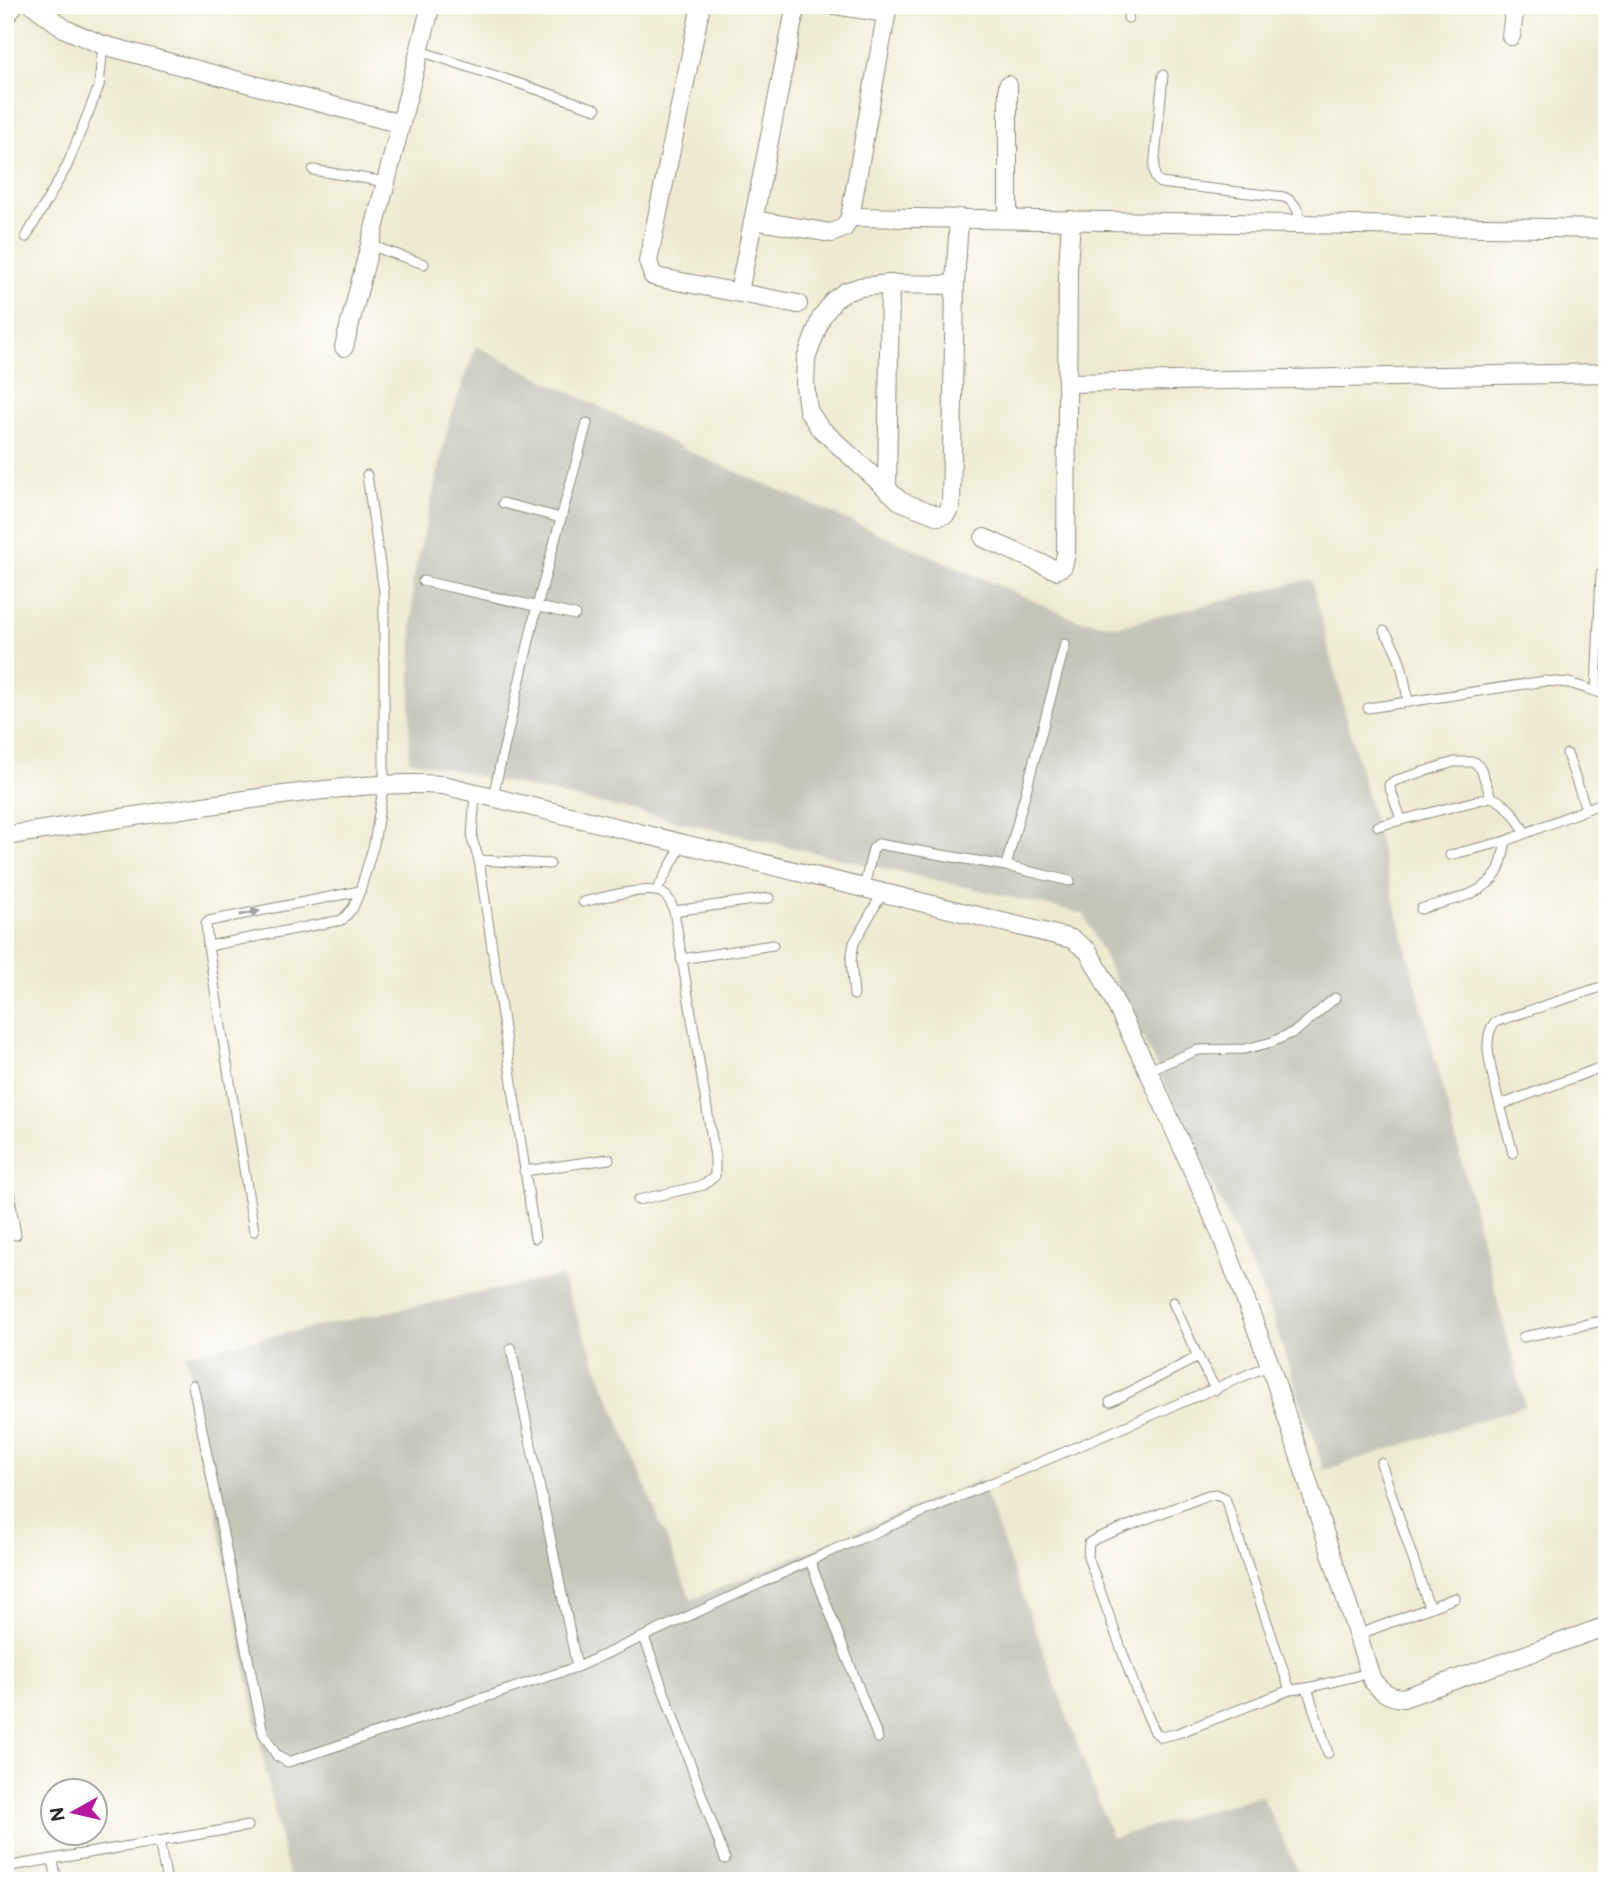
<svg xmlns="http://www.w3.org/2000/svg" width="1612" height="1886" font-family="'Balsamiq Sans',sans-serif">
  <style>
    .industrial { fill: #c4c5b9 }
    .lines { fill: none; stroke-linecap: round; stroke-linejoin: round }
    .service-casing { stroke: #8c8a7e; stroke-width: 11 }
    .minor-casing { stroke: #8c8a7e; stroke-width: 20 }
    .service { stroke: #fff; stroke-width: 9 }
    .minor { stroke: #fff; stroke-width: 18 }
    .oneway { fill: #a0a0a0 }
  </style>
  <rect width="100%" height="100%" fill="#fff"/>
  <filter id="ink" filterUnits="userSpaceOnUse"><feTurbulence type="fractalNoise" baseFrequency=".0143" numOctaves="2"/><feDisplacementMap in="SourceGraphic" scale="14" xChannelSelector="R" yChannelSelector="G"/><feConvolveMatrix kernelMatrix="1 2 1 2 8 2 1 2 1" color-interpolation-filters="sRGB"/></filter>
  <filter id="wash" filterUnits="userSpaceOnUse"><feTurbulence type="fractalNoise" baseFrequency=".00686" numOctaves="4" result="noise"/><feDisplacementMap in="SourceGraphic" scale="28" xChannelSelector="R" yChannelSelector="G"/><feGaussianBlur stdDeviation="1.57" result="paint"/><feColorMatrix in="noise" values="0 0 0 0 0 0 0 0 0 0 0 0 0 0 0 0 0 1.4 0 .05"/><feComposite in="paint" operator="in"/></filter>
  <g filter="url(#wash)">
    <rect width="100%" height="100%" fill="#eeead1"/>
    <g class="industrial">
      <path d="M476,346L691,452L1078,620L1119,626L1311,579L1525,1406L1324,1470L1264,1293L1084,914L409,760L413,580L450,419Z"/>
      <path d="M561,1276L691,1600L980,1480L1112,1838L1262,1795L1302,1881H290L269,1789L186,1354Z"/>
    </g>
  </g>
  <g filter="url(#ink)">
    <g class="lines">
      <g class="service-casing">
        <g id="service">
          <path d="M1128,18L1130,5"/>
          <path d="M5,25L20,5"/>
          <path d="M420,51L596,109"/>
          <path d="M1163,75L1154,169L1155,177L1160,183L1284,197C1297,203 1298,210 1301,224"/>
          <path d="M313,170L386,182"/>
          <path d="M26,237L67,166L99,86L103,45"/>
          <path d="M369,245L424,264"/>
          <path d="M503,503L561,518"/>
          <path d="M423,581L575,615"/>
          <path d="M1384,631C1401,653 1404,675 1408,702"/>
          <path d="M1596,690L1601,574"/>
          <path d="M1368,708L1545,681L1569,683L1607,695"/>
          <path d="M1567,754L1586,809"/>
          <path d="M475,792L472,839L479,860L550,864"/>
          <path d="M493,796L537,606L587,423"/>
          <path d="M1401,819L1389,785L1394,781L1454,762H1475L1481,769L1491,797"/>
          <path d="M1378,826L1491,797C1508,804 1517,817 1525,833"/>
          <path d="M1450,855L1506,841"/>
          <path d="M479,860L535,1238"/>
          <path d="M1006,866L1065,644"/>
          <path d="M864,887L873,849L878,844L1006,866L1070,881"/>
          <path d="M657,890L683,843"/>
          <path d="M583,902C600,898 646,885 662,893C669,897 671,903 674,911L769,898"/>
          <path d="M1421,909C1445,901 1482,897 1497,873C1502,865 1504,851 1506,841L1607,801"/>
          <path d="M208,946L342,920L353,908L360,891L374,844L384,783V592L367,475"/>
          <path d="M681,959L773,945"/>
          <path d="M1607,985L1495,1022C1480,1040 1493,1073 1497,1095L1499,1101L1506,1103L1607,1065"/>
          <path d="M854,995L851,960L854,943L883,892"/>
          <path d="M1148,1070L1198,1050L1245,1049L1272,1042L1296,1031L1335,998"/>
          <path d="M1499,1101L1513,1153"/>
          <path d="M5,1169L16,1235"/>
          <path d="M524,1171L609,1159"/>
          <path d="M638,1200L704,1185L715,1176V1157L674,911"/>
          <path d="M254,1231L208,946L206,924L209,921L360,891"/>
          <path d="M1523,1337L1607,1320"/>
          <path d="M511,1348L577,1667"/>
          <path d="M1198,1357L1216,1390"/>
          <path d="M193,1385L263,1733L277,1756L288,1762L577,1667L831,1551L1270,1365"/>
          <path d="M1110,1402L1198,1357L1173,1302"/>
          <path d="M1381,1463L1429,1607"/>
          <path d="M810,1561L878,1738"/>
          <path d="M1357,1635L1455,1598"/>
          <path d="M644,1637L725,1859"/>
          <path d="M1307,1688L1328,1753"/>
          <path d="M1290,1690L1225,1498L1216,1494L1208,1495L1097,1538L1089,1543L1088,1557L1136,1690L1155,1732L1161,1737L1178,1733L1290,1690L1307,1688L1369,1673"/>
          <path d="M159,1841L167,1881"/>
          <path d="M53,1860L57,1881"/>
          <path d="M5,1867L248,1826"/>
        </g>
      </g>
      <g class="minor-casing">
        <g id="minor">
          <path d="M33,5L65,29L103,45L401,124"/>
          <path d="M701,5L648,261L653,276L661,278L798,304"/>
          <path d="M835,5L886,13"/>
          <path d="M1511,36L1515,5"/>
          <path d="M850,217L1607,229"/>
          <path d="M1008,219V85"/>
          <path d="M754,220L831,233L844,228L850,217L888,5"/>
          <path d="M955,285L890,284L860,287L845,292L834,300L821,318L806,359L805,386L808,410L819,427L900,501L939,516L946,514L951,506L955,285L959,218"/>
          <path d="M739,292L796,5"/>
          <path d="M344,347L431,5"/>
          <path d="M1067,383L1607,373"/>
          <path d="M887,488L890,284"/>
          <path d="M984,538L1056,570L1063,566L1066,554L1068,267L1071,220"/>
          <path d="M5,836C95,822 184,808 274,796C332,789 385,781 443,785L1072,939L1088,951L1102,976L1148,1070L1220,1232L1270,1365L1372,1680C1382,1692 1388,1697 1403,1698L1607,1626"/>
        </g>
      </g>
      <use href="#service" class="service"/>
      <use href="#minor" class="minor"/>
    </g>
    <defs><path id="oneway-solid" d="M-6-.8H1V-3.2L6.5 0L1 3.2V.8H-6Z" transform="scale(1.75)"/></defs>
    <use class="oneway" href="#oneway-solid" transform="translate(250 913) rotate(-11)"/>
  </g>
  <rect width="1612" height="1886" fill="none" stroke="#fff" stroke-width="28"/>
  <g transform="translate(74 1812) rotate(262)"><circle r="33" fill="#ffffff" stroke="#aaaaaa" stroke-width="2"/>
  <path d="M0-5L12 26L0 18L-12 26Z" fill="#b5179e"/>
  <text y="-10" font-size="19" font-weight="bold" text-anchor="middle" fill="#2b2b2b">N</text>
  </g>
</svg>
